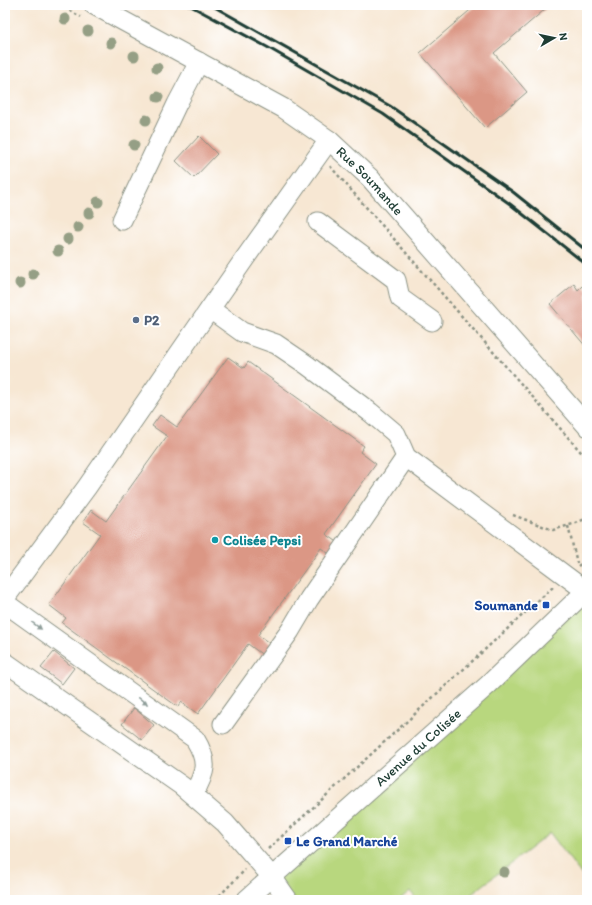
<svg xmlns="http://www.w3.org/2000/svg" width="592" height="905" font-family="Itim,sans-serif">
  <style>
    .green { fill: #b8d77e; stroke: #6c8a59 }
    .building { fill: #db9785 }
    .lines { fill: none; stroke-linecap: round; stroke-linejoin: round }
    .minor-casing { stroke: #8b9284; stroke-width: 21 }
    .path { stroke: #8b9284; stroke-width: 2.5; stroke-dasharray: 3 3; stroke-linecap: butt }
    .minor { stroke: #fff; stroke-width: 19 }
    .rail { stroke: #1f3d34; stroke-width: 3 }
    .tree { fill: #959f85 }
    .oneway { fill: #8f9e9a }
    .service-dot { fill: #5c6f8a; stroke: #fff; stroke-width: 1.5 }
    .culture-dot { fill: #0f9aa8; stroke: #fff; stroke-width: 1.5 }
    .transit-dot { fill: #1a4fb4; stroke: #fff; stroke-width: 1.5 }
    .labels { text-anchor: middle; stroke-width: 4; stroke-linejoin: round; paint-order: stroke }
    .street-label { font-size: 14px; fill: #1f3d34; stroke: #fff }
    .service-label { font-size: 14px; font-weight: bold; fill: #4e5e75; stroke: #fff; text-anchor: start }
    .culture-label { font-size: 14px; font-weight: bold; fill: #0d838f; stroke: #fff; text-anchor: start }
    .transit-label { font-size: 14px; font-weight: bold; fill: #164399; stroke: #fff; text-anchor: end }
  </style>
  <rect width="100%" height="100%" fill="#fff"/>
  <filter id="ink" filterUnits="userSpaceOnUse"><feTurbulence type="fractalNoise" baseFrequency=".025" numOctaves="2"/><feDisplacementMap in="SourceGraphic" scale="8" xChannelSelector="R" yChannelSelector="G"/><feConvolveMatrix kernelMatrix="1 2 1 2 8 2 1 2 1" color-interpolation-filters="sRGB"/></filter>
  <filter id="wash" filterUnits="userSpaceOnUse"><feTurbulence type="fractalNoise" baseFrequency=".012" numOctaves="4" result="noise"/><feDisplacementMap in="SourceGraphic" scale="16" xChannelSelector="R" yChannelSelector="G"/><feGaussianBlur stdDeviation="0.9" result="paint"/><feColorMatrix in="noise" values="0 0 0 0 0 0 0 0 0 0 0 0 0 0 0 0 0 1.4 0 .05"/><feComposite in="paint" operator="in"/></filter>
  <g filter="url(#wash)">
    <rect width="100%" height="100%" fill="#f7e7d3"/>
    <path class="green" d="M587,590V882L550,833L464,900H417L410,891L399,900H288L272,877Z"/>
    <g id="blocks">
      <g class="building">
        <path d="M476,5H550L494,53L527,92L485,128L420,53Z"/>
        <path d="M199,136L217,154L194,178L176,161Z"/>
        <path d="M574,284L578,290L582,286L587,290V348L550,304Z"/>
        <path d="M228,357L244,368L248,362L364,446L360,452L376,464L326,534L343,546L335,558L321,548L258,635L272,645L264,656L248,644L198,714L181,702L178,707L62,623L66,618L49,605L100,534L83,522L91,510L106,521L167,436L152,426L160,415L177,427Z"/>
        <path d="M54,652L74,668L62,684L41,668Z"/>
        <path d="M134,708L154,725L142,740L122,724Z"/>
      </g>
    </g>
  </g>
  <g filter="url(#ink)">
    <use href="#blocks" fill-opacity="0" stroke="#8b9284" stroke-width="1"/>
    <g class="lines">
      <g class="minor-casing">
        <g id="minor">
          <path id="s1" d="M94,5L283,108L329,140L370,178L587,426"/>
          <path d="M122,220L177,104L199,62"/>
          <path d="M318,222L396,280L400,298L432,321"/>
          <path d="M210,309L242,332L276,344L307,365L370,412L396,434L406,457L586,591"/>
          <path d="M5,598L87,487L243,261L329,140"/>
          <path d="M5,603L195,739C209,762 206,772 193,795"/>
          <path d="M5,662L182,786L225,823L272,877L288,900"/>
          <path d="M223,724L290,631L309,599L406,457"/>
          <path id="s2" d="M246,900L488,685L587,590"/>
        </g>
      </g>
      <g class="path">
        <path d="M59,5L81,17"/>
        <path d="M330,166L587,459"/>
        <path d="M513,515L553,530L576,523L587,518"/>
        <path d="M568,526L577,563"/>
        <path d="M578,566L587,559"/>
        <path d="M268,849L553,587"/>
        <path d="M215,900L245,870"/>
      </g>
      <use href="#minor" class="minor"/>
      <g class="rail">
        <path d="M189,5L267,47L383,114L510,204L587,265"/>
        <path d="M211,5L390,106L513,192L587,251"/>
      </g>
    </g>
    <g class="tree">
      <circle cx="65" cy="19" r="5.5"/>
      <circle cx="88" cy="31" r="5.5"/>
      <circle cx="111" cy="43" r="5.5"/>
      <circle cx="134" cy="56" r="5.5"/>
      <circle cx="157" cy="68" r="5.5"/>
      <circle cx="158" cy="97" r="5.5"/>
      <circle cx="146" cy="120" r="5.5"/>
      <circle cx="134" cy="145" r="5.5"/>
      <circle cx="98" cy="202" r="5.5"/>
      <circle cx="89" cy="213" r="5.5"/>
      <circle cx="78" cy="227" r="5.5"/>
      <circle cx="68" cy="239" r="5.5"/>
      <circle cx="58" cy="251" r="5.5"/>
      <circle cx="33" cy="274" r="5.5"/>
      <circle cx="20" cy="283" r="5.5"/>
      <circle cx="504" cy="872" r="5.5"/>
    </g>
    <defs><path id="oneway-solid" d="M-6-.8H1V-3.2L6.5 0L1 3.2V.8H-6Z"/></defs>
    <g class="oneway">
      <use href="#oneway-solid" transform="translate(37 626) rotate(36)"/>
      <use href="#oneway-solid" transform="translate(143 701) rotate(36)"/>
    </g>
  </g>
  <circle class="service-dot" cx="136" cy="320" r="4"/>
  <circle class="culture-dot" cx="215" cy="540" r="4"/>
  <g class="transit-dot">
    <rect x="542" y="601" width="8" height="8" rx="2"/>
    <rect x="284" y="837" width="8" height="8" rx="2"/>
  </g>
  <g class="labels">
    <g class="street-label">
      <text dy="5" stroke="none"><textPath href="#s1" startOffset="329">Rue Soumande</textPath></text>
      <text dy="5" stroke="none"><textPath href="#s2" startOffset="230">Avenue du Colisée</textPath></text>
    </g>
    <g class="service-label">
      <text x="144" y="325">P2</text>
    </g>
    <g class="culture-label">
      <text x="223" y="545">Colisée Pepsi</text>
    </g>
    <g class="transit-label">
      <text x="538" y="610">Soumande</text>
      <text x="296" y="846" text-anchor="start">Le Grand Marché</text>
    </g>
  </g>
  <rect width="592" height="905" fill="none" stroke="#fff" stroke-width="20"/>
  <g transform="translate(554 38) rotate(81)" stroke="#ffffff" stroke-width="3" paint-order="stroke">
  <path d="M0-3L7 15L0 10L-7 15Z" fill="#1f3d34"/>
  <text y="-6" font-size="11" font-weight="bold" text-anchor="middle" fill="#1f3d34">N</text>
  </g>
</svg>
